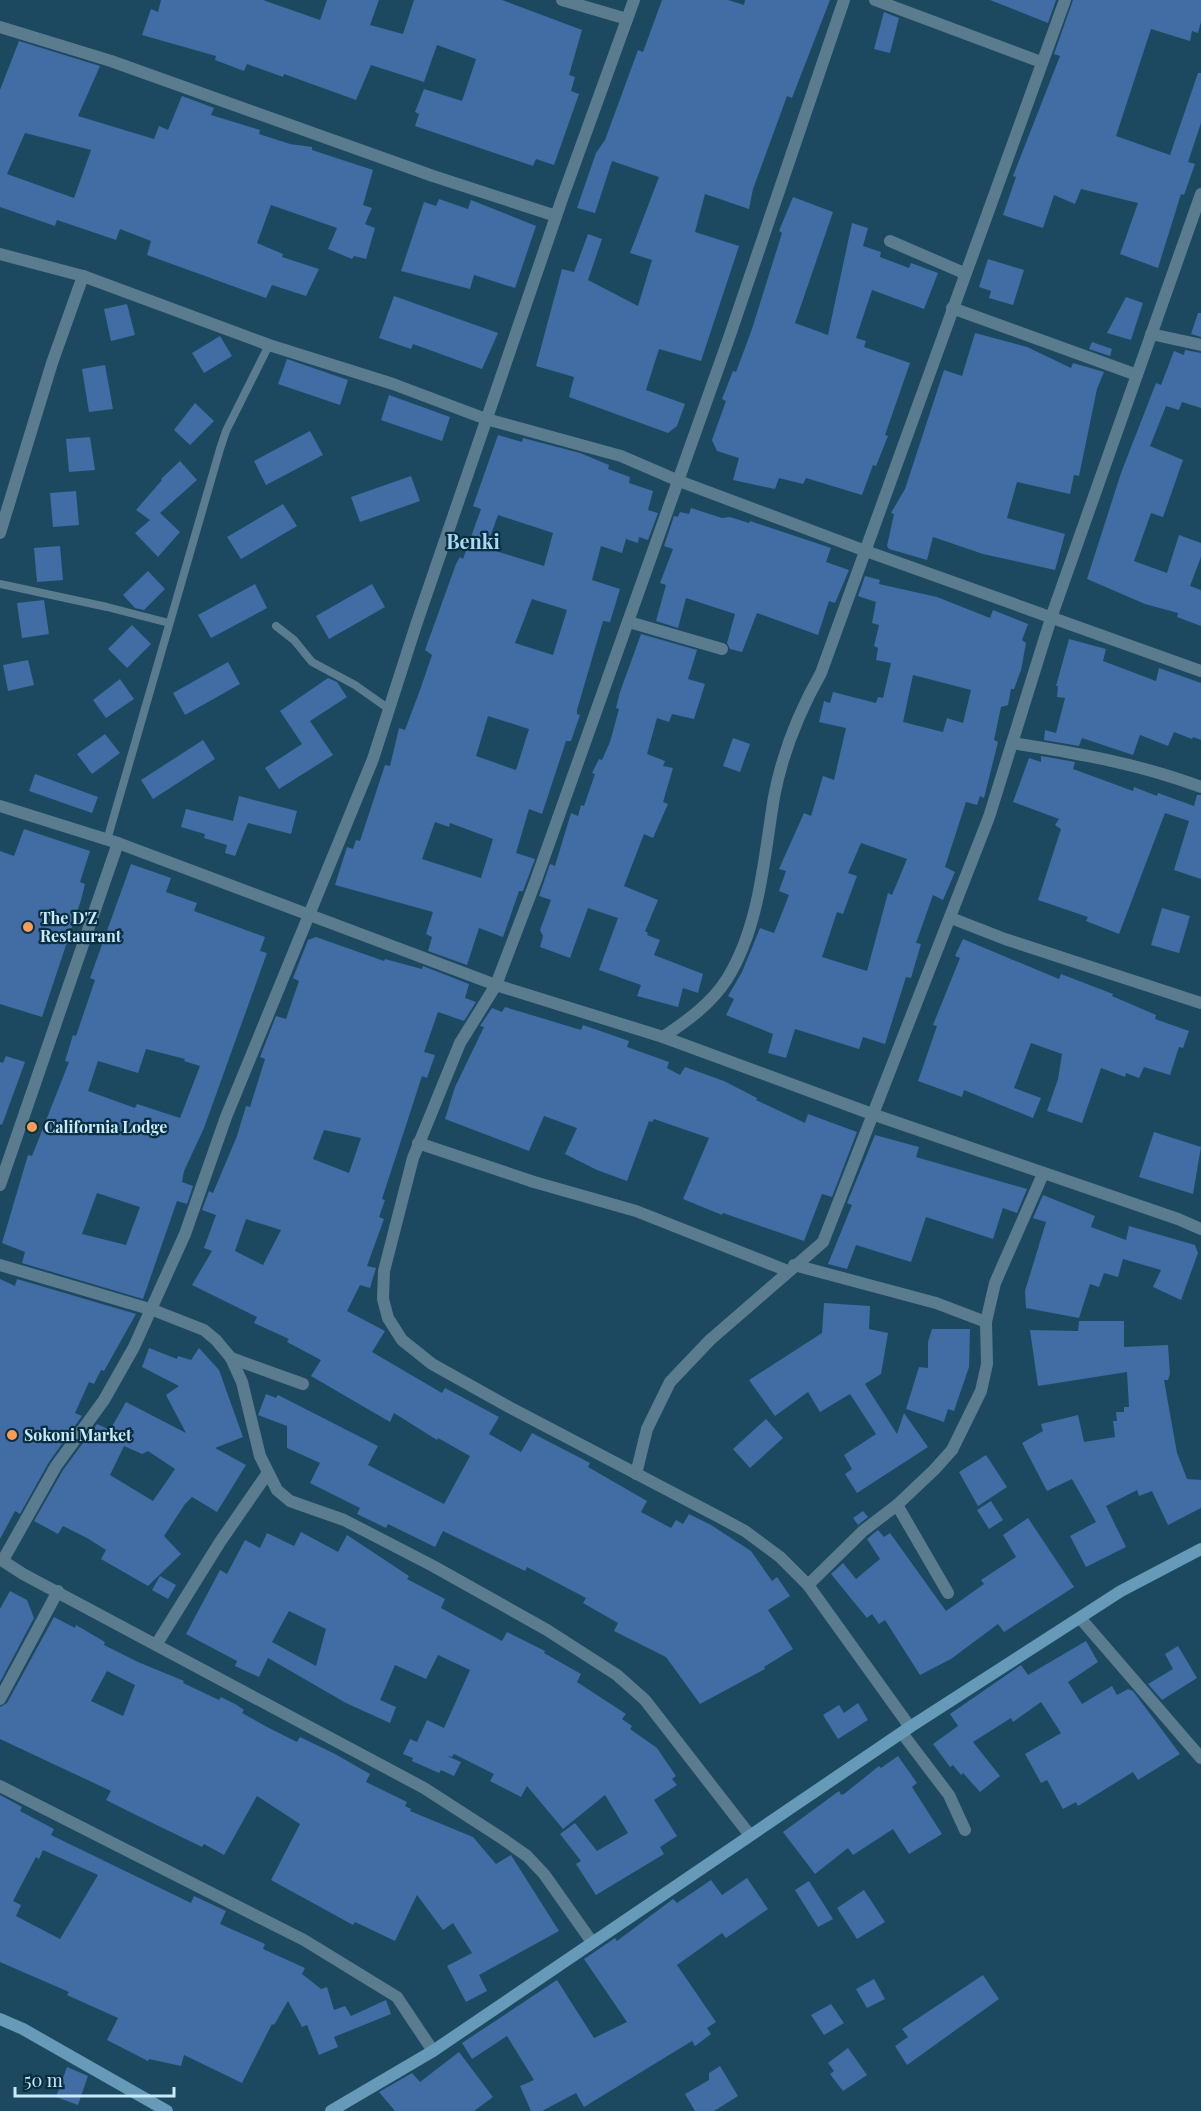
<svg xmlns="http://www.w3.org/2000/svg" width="1201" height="2111" font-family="'Playfair Display',serif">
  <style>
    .building { fill: #416ca4; fill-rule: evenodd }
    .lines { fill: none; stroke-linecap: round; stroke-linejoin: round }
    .lane { stroke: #5b7c8f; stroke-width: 8 }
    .street { stroke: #5b7c8f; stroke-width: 12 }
    .secondary { stroke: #669ab8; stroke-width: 12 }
    .poi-dot { fill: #fd9c55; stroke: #092e40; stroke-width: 2 }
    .labels { text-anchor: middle; stroke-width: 4.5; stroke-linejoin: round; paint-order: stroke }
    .poi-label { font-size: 16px; font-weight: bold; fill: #c9e9fc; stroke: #092e40; text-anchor: start }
    .quarter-label { font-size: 20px; font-weight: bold; fill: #a9d8f5; stroke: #092e40 }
  </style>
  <rect width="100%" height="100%" fill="#1c4960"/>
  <g class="building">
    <path d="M161,0H263L320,20L327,0H379L370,25L403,34L414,0H502L582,30L569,75L575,77L571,91L579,94L554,165L536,159L533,166L415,126L419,114L415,112L424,89L462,101L476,59L437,45L424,82L371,65L356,100L284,74L283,77L247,64L244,71L215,60L216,56L142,35L151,9L158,12Z"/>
    <path d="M662,0H728L744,5L745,0H830L792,98L787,96L753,189L749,209L705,194L695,232L739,246L701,361L659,349L646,390L685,404L677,426L668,433L569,397L574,377L536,366L562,269L574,272L588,234L602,239L588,280L638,306L652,260L630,253L659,177L612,161L595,213L577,208L596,153L605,140L638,50L643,52Z"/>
    <path d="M990,0H1056L1048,23Z"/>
    <path d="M1073,0H1201V22L1198,33L1192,31L1190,41L1151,29L1116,136L1170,155L1198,73H1201V123L1188,162L1195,164L1184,195L1181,194L1158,268L1120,254L1138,203L1081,189L1075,204L1054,195L1043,228L1003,215L1016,177L1013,176L1060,56L1054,54Z"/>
    <path d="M884,12L899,18L890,53L874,49Z"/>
    <path d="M19,41L100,66L78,116L154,139L159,126L168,130L182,96L214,108L211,115L260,130L259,134L290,144L312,147V150L373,170L363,205L372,208L365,224L375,228L366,259L354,256L352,259L328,249L337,228L271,205L257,243L283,254L282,257L319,269L306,296L272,285L266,298L147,255L151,241L120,229L116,240L57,220L55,226L0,207V90ZM25,133L91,150L74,198L7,174Z"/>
    <path d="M793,197L833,212L795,323L828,335L852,223L868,228L863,246L881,252L880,257L909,268L911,263L938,273L924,309L872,290L856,338L866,341L864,347L910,363L885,435L888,436L876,466L873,465L862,495L806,478L803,484L779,478L775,489L733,480L739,458L717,451L712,440L726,401L722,399L733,371L736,372L752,329L782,233L779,231Z"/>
    <path d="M439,199L468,209L471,200L536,226L515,288L474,275L470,289L401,271L424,202L436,206Z"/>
    <path d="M988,259L1024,270L1013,305L989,298L991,291L979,287Z"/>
    <path d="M394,296L498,333L482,369L413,344L411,349L379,338Z"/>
    <path d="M1126,297L1143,303L1131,340L1107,333Z"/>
    <path d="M127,304L135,335L111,341L104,309Z"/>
    <path d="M1198,313H1201V337L1191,334Z"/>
    <path d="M975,333L1027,347L1071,368L1073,363L1104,372L1097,389L1079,476L1074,475L1070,494L1017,482L1007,518L1065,534L1055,570L983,554L933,537L927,560L889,549L887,546L894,514L891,513L905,489L944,370L962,376Z"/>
    <path d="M220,336L232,356L204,373L192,353Z"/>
    <path d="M1092,342L1112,349L1110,356L1089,349Z"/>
    <path d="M1185,350L1201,353V408L1182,402L1179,410L1166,406L1150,446L1183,460L1163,517L1151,513L1134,561L1167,573L1179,535L1201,543V557L1190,586L1201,590V626L1177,617L1178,613L1145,604L1087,579L1121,473L1156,383L1161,385L1174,351L1184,355Z"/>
    <path d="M287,359L348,380L340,405L278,384Z"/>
    <path d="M105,365L113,409L89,412L82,369Z"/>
    <path d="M389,395L450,417L442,441L381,420Z"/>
    <path d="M195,403L214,421L190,445L174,430Z"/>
    <path d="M310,431L323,455L266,485L254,461Z"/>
    <path d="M498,435L522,442L523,438L580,453L609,465L608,469L630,477L629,483L653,491L648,510L658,513L648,540L639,537L638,543L626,539L622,553L601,546L592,580L620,589L610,622L603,621L577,710V714L580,715L571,741H566L542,814L529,809L516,853L535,859L523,891H519L503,937L479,928L467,965L428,951L432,937L426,934L433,912L335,885L347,847L353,849L356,840L360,841L385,765L390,766L399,728L405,730L420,690L432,655L425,650L456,564L460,557L463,559L481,509L473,506ZM498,515L553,533L544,566L486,548ZM532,599L567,610L553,655L515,643ZM488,716L529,729L516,770L476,756ZM435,822L449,827L450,823L493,839L481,878L422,859Z"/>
    <path d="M90,437L95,470L69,472L66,439Z"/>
    <path d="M180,461L197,480L160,513L180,532L158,557L135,533L150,520L136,510L162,480L161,479Z"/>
    <path d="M411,476L420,501L360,522L351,497Z"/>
    <path d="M76,491L79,525L53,527L50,493Z"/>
    <path d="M283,504L297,526L241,559L227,537Z"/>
    <path d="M691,508L722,518L730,517L749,523L750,521L831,548L826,562L849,570L835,603L829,601L818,635L757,613L742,652L730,649L727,643L735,614L686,598L678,628L656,621L666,585L660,583L673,549L664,546L674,516L678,517L680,512L689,514Z"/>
    <path d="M60,546L63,580L37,582L34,548Z"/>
    <path d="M148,571L165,589L144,610L135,608L123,595Z"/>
    <path d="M865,576L880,580L879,584L937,597L990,618L993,610L1028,624L1022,640L1026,643L1021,670L1014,689H1011L1008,705L1001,707L994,740L998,742L984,798L980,796L977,805L966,802L945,867L955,872L943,900L933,895L916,943L921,944L911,978L906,977L885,1044L863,1037L859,1049L795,1029L786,1058L768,1053L773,1034L726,1015L734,999L728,996L742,972L760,928L774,933L789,895L779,891L786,871L779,869L804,813L811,816L823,776L834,780L846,728L819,722L824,701L830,703L833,692L876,703L878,697L883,698L891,663L876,660L878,648L874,646L879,625L872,623L876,602L858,596ZM913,675L971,690L963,723L947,718L943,732L903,722ZM861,843L907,859L892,895L888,893L867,971L822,957L837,912L843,914L857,876L848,873Z"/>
    <path d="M255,584L267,608L211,638L198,615Z"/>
    <path d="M372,584L385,607L329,639L316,616Z"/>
    <path d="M44,600L49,634L22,638L17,603Z"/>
    <path d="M132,625L151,644L127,668L108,649Z"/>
    <path d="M641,634L697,650L688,679L705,684L694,719L672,714L669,722L657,718L647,754L665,761L663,766L673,768L663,802L668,804L653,838L644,834L624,886L658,900L645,931L648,933L647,935L660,940L654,955L703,974L698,993L683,988L678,1007L637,996L641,985L599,970L618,918L588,908L570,958L540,947L543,936L540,930L551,900L539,896L550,864L555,866L571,813L578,816L581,805L584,806L595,774L592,773L599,759L602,760L610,742L619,709L616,708L620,692Z"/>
    <path d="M1069,639L1106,649L1103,661L1156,681L1159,668L1201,683V740L1193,737L1192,739L1174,732L1168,746L1140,735L1133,755L1082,738L1079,746L1044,740L1045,730L1056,733L1065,698L1057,697L1058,686H1056Z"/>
    <path d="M28,660L34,685L8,691L3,665Z"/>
    <path d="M228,662L240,684L185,715L173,693Z"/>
    <path d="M328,678L337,682L347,697L310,721L333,755L279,789L265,768L302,744L280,711Z"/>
    <path d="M120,679L134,699L106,718L93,700Z"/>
    <path d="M105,734L120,753L92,774L77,754Z"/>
    <path d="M733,738L750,744L740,772L723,766Z"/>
    <path d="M203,740L215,759L153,799L141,780Z"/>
    <path d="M1041,756L1075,762L1073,769L1133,791L1134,787L1157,796L1158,793L1194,806L1197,795H1201V879L1174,870L1189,821L1165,813L1119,934L1086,921L1088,917L1038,900L1061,829L1055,825L1059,819L1013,802L1029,758L1041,762Z"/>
    <path d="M35,774L98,797L92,813L29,791Z"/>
    <path d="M239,796L297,811L291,834L248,823L235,856L225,853L227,845L204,838L205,834L181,827L186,809L233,821Z"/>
    <path d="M24,829L90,851L80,882L85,884L81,900L42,1017L0,1004V851L14,856Z"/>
    <path d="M131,864L171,878L166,892L197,903L194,911L265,937L260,951L267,953L204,1128L184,1171L182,1182L193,1186L187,1204L177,1201L143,1299L22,1263L25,1252L2,1243L28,1155L32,1156L69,1062L65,1061L73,1035L76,1036L95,980L90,978ZM146,1049L185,1059L184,1061L200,1066L180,1118L137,1104L135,1108L88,1091L98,1061L138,1073ZM97,1193L140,1207L126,1245L82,1234Z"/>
    <path d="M1162,908L1190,916L1179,953L1151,945Z"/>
    <path d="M316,937L384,961L385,959L422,969L423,966L469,984L465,998L476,1002L464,1021L438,1012L424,1052L435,1055L427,1078L422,1076L382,1199L385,1200L379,1217L384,1219L367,1266L376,1268L370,1288L360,1285L347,1311L385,1331L372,1352L442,1393L445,1388L499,1417L489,1434L521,1452L532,1433L590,1463L588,1467L647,1501L641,1512L671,1528L676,1520L683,1524L689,1514L711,1525L751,1551L772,1581L777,1577L790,1596L768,1610L793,1649L764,1667L765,1669L700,1704L666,1657L614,1631L618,1623L583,1603L586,1598L527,1567L525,1571L443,1531L435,1547L388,1524L386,1528L357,1514L360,1508L310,1483L320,1463L287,1448V1426L258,1415L266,1394L276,1398L278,1395L378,1446L368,1465L444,1504L470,1456L438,1438L437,1440L394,1413L390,1422L311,1376L321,1360L287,1342L289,1339L254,1323L257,1317L192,1285L212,1251L204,1248L216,1215L202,1210L209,1191L213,1193L237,1136L246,1106L250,1107L265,1059L260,1057L276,1016L286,1019L299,981L293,978L308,940ZM324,1130L361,1138L349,1173L313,1159ZM246,1219L281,1230L263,1265L235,1251Z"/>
    <path d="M963,939L1059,979L1061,974L1113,994L1112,996L1156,1015L1155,1019L1189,1031L1183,1048L1179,1047L1170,1075L1144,1067L1139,1078L1126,1073L1125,1077L1101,1068L1082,1123L1047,1111L1058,1079L1062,1054L1031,1043L1014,1088L1041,1098L1033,1118L964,1090L962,1097L918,1081L937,1026L933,1025L960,958L955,956Z"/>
    <path d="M505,1007L581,1030L583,1025L629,1041L627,1047L669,1062L667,1068L680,1075L685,1067L724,1081L757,1098L756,1100L805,1123L808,1114L857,1132L832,1197L822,1194L804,1241L723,1213L722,1215L683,1199L709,1138L654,1119L652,1122L649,1121L627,1181L597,1170L565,1154L577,1128L544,1116L529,1151L445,1119L455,1087L484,1027L480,1026L492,1008L502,1012Z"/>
    <path d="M6,1056L25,1062L2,1125L0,1124V1062L3,1063Z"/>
    <path d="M1154,1132L1201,1147L1193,1194L1139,1177Z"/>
    <path d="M875,1135L919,1147L916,1157L1027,1189L1017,1213L1003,1208L993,1239L926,1217L911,1262L856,1245L847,1269L828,1264L852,1205L847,1203Z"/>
    <path d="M1043,1195L1095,1216L1091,1227L1126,1240L1129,1226L1195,1245L1198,1253L1181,1300L1153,1287L1161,1270L1123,1259L1118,1277L1104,1273L1099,1287L1090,1284L1079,1318L1026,1308L1025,1291L1046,1222L1033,1218Z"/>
    <path d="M0,1279L15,1286L17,1279L136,1314L104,1371L101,1370L94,1384L89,1382L75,1413L82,1416L49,1462L20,1514L15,1511L0,1539Z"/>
    <path d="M824,1303L870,1306L869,1329L888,1333L881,1374L865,1384L897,1434L904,1413L928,1447L857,1493L845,1474L852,1469L844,1455L876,1434L850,1394L820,1412L808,1392L775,1416L749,1380L822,1333Z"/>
    <path d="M1079,1321H1124V1347L1168,1345L1170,1374L1168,1380H1164L1177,1453L1187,1479L1201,1480V1508L1168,1525L1152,1491L1139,1496L1137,1490L1106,1506L1126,1547L1086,1567L1070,1536L1096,1522L1072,1479L1047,1491L1022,1443L1043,1431L1041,1424L1078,1415L1084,1442L1115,1437L1113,1421H1117L1116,1412H1124V1407H1129L1127,1372L1038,1386L1030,1330L1078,1331Z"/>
    <path d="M932,1329H970L969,1367L954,1411L948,1409L944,1422L906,1409L919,1367L928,1368V1342Z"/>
    <path d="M149,1348L177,1359L178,1356L191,1360L199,1348L219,1370L243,1437L215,1448L246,1465L217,1512L192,1497L185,1504L164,1536L181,1554L148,1586L101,1559L106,1550L87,1538L63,1526L58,1534L34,1521L63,1470L97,1424L110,1430L126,1402L186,1433L166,1395L179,1386L142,1367ZM124,1446L142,1454L148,1451L175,1469L153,1501L110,1475Z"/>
    <path d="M766,1419L783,1438L750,1468L733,1449Z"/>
    <path d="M986,1455L1007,1487L978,1506L959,1472Z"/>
    <path d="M991,1501L1003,1520L989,1529L977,1510Z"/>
    <path d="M863,1511L868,1517L858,1525L853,1518Z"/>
    <path d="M1028,1518L1074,1587L1004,1632L998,1624L951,1659L920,1675L885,1620L879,1624L872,1614L867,1618L831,1574L843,1563L856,1579L880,1559L867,1539L878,1530L884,1537L890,1533L946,1611L984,1584L981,1580L1016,1557L1003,1535Z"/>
    <path d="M301,1532L338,1552L347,1535L409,1576L407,1579L445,1599L441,1608L502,1641L507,1632L545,1651L544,1653L581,1674L577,1682L626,1714L622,1719L632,1726L630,1729L657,1748L676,1776L672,1779L677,1785L654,1800L677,1836L660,1847L664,1854L596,1895L576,1864L581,1861L560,1834L575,1823L597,1851L628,1833L605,1795L563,1829L527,1786L521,1797L490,1781L494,1774L454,1754L452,1757L447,1756L461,1762L454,1776L441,1770L439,1773L412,1761L413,1758L403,1754L410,1739L417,1742L427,1720L444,1728L470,1670L438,1655L426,1679L395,1665L380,1700L396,1707L390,1723L346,1703L268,1658L259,1677L235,1666L237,1661L186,1634L220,1570L227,1574L245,1540L260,1548L267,1533L294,1546ZM289,1611L326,1629L316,1666L272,1642Z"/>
    <path d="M160,1576L176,1585L168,1599L152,1590Z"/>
    <path d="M10,1591L27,1600L34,1618L0,1682V1609Z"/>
    <path d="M54,1617L75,1628L76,1625L105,1642L104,1645L138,1662L184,1681L183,1683L219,1700L221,1697L235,1704L244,1710L242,1713L269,1728L297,1742L300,1737L335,1754L370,1774L366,1782L407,1802L405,1806L411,1809L410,1811L473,1837L496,1864L511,1855L559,1931L479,1975L487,1991L466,2002L447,1966L472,1953L453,1923L443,1930L417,1895L395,1941L355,1922L353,1925L271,1880L300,1824L257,1796L224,1855L204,1844L202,1847L138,1816L106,1800L111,1791L0,1739V1707L7,1703ZM107,1671L135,1685L123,1716L91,1701Z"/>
    <path d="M1086,1641L1098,1662L1068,1682L1082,1704L1112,1686L1117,1695L1128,1689L1133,1691L1180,1754L1138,1780L1133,1772L1078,1806L1076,1802L1063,1809L1047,1780L1041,1783L1025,1754L1061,1733L1041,1702L1013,1722L1011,1718L973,1742L1000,1776L980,1792L963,1773L961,1775L953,1765L950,1767L933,1744L958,1726L950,1714L1021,1665L1028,1675Z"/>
    <path d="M1178,1646L1197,1678L1162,1700L1148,1684L1173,1669L1165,1654Z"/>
    <path d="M858,1703L868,1720L838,1739L823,1715L839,1705L844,1713Z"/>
    <path d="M898,1756L917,1783L912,1787L942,1834L909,1854L893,1829L853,1855L848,1848L815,1874L783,1832L839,1791L841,1795L844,1794L879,1766L881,1768Z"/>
    <path d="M0,1795L22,1807L20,1811L54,1829L51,1835L191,1903L194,1896L226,1911L220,1924L265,1944L263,1949L305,1968L302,1974L321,1989L327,1987L334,2010L345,2006L351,2016L386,2000L391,2014L334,2037L338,2047L319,2055L307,2025L302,2027L288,2001L274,2025L272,2024L242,2083L184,2055L181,2066L149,2059L148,2061L107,2040L118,2018L67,1995L69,1992L0,1962ZM43,1850L98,1875L60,1939L16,1916L21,1905L13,1901L36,1857L39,1859Z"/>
    <path d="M747,1878L768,1909L726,1938L722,1933L677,1965L716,2022L707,2028L711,2034L695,2046L692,2041L584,2107L576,2093L542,2111H531L520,2086L534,2080L507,2036L472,2059L462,2043L557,1980L594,2038L627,2022L584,1959L615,1938L617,1941L673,1899L677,1903L711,1880L722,1895Z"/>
    <path d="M809,1881L833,1919L818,1927L795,1890Z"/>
    <path d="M864,1890L885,1922L857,1939L837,1908Z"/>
    <path d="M983,1975L999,1999L907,2065L895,2046L908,2037L902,2029Z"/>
    <path d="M874,1979L885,1999L867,2008L856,1989Z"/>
    <path d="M831,2004L844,2023L824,2035L811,2015Z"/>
    <path d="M848,2048L867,2075L843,2091L830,2074L834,2071L828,2063Z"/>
    <path d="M459,2052L493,2097L474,2111H395L379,2092L412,2073L420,2082Z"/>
    <path d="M720,2066L738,2096L714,2111H695L685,2094L709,2080V2073Z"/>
    <path d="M67,2067L88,2076L78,2105L56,2097Z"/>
  </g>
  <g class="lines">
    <g class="lane">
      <path d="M0,584L107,607L169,623"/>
      <path d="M276,626L294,640L312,662L355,685L389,709"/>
      <path d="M107,840L220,449L226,431L269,345"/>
    </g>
    <g class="street">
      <path d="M562,0L627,19"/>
      <path d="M844,0L730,335L536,880L496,985L460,1043L413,1158L384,1271L383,1299L388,1318L402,1340L432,1364L509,1407L721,1518L745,1531L780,1557L808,1585L910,1727"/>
      <path d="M875,0L1041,62"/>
      <path d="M0,27L111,61L433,176L556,216"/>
      <path d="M890,241L964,273"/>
      <path d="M0,254L83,276L269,345L393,384L486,419L621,456L679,481L863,550L1201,671"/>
      <path d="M952,308L1137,375"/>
      <path d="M1151,334L1201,345"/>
      <path d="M0,533L52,363L83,276"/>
      <path d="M629,622L722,649"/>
      <path d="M1012,743C1077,753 1140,764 1201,787"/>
      <path d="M0,806L118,843L496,985L663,1037L872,1114L1178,1219L1201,1229"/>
      <path d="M951,918L1005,939L1201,1003"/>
      <path d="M663,1037C687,1021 711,1004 727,979C760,926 764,857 774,797C782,755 800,710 821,673L1065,0"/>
      <path d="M418,1143L534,1182L636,1211L788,1271"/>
      <path d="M0,1185L118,843"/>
      <path d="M0,1265L153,1310L204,1330L216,1340L231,1358L242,1382L260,1456L277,1490L290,1501L344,1520L433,1566L547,1630L617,1675L645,1700L749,1834"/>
      <path d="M794,1265L936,1303L986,1322"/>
      <path d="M231,1358L303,1384"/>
      <path d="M636,1474L647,1429L670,1382L710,1340L823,1242L989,817L1052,615L1201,194"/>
      <path d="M897,1505L948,1593"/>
      <path d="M0,1559L23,1574L424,1788L503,1839L527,1856L544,1874L592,1942"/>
      <path d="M3,1560L56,1466L104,1400L134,1347L185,1234L226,1117L373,759L416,625L563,196L634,0"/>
      <path d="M808,1585L863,1531L897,1505L934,1470L952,1450L981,1391L987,1364L986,1322L995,1283L1043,1174"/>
      <path d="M1081,1619L1201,1758"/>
      <path d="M156,1645L220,1542L267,1474"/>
      <path d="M0,1699L58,1591"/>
      <path d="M902,1733L949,1795L965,1830"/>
      <path d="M0,1786L304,1940L397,1997L433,2051"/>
    </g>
    <g class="secondary">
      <path d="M0,2019L23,2029L167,2111"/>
      <path d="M331,2111L433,2051L910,1727L1121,1591L1201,1549"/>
    </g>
  </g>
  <g class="poi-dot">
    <circle cx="28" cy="927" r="6"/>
    <circle cx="32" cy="1127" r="6"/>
    <circle cx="12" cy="1435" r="6"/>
  </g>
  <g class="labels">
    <g class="poi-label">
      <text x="40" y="924">The D'Z<tspan x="40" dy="18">Restaurant</tspan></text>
      <text x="44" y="1133">California Lodge</text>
      <text x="24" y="1441">Sokoni Market</text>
    </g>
    <g class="quarter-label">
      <text x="473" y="549">Benki</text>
    </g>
  </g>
  <path d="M15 2087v9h159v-9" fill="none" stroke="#c9e9fc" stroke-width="3"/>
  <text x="24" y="2087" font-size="18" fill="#c9e9fc" stroke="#092e40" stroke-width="4.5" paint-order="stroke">50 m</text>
</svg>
